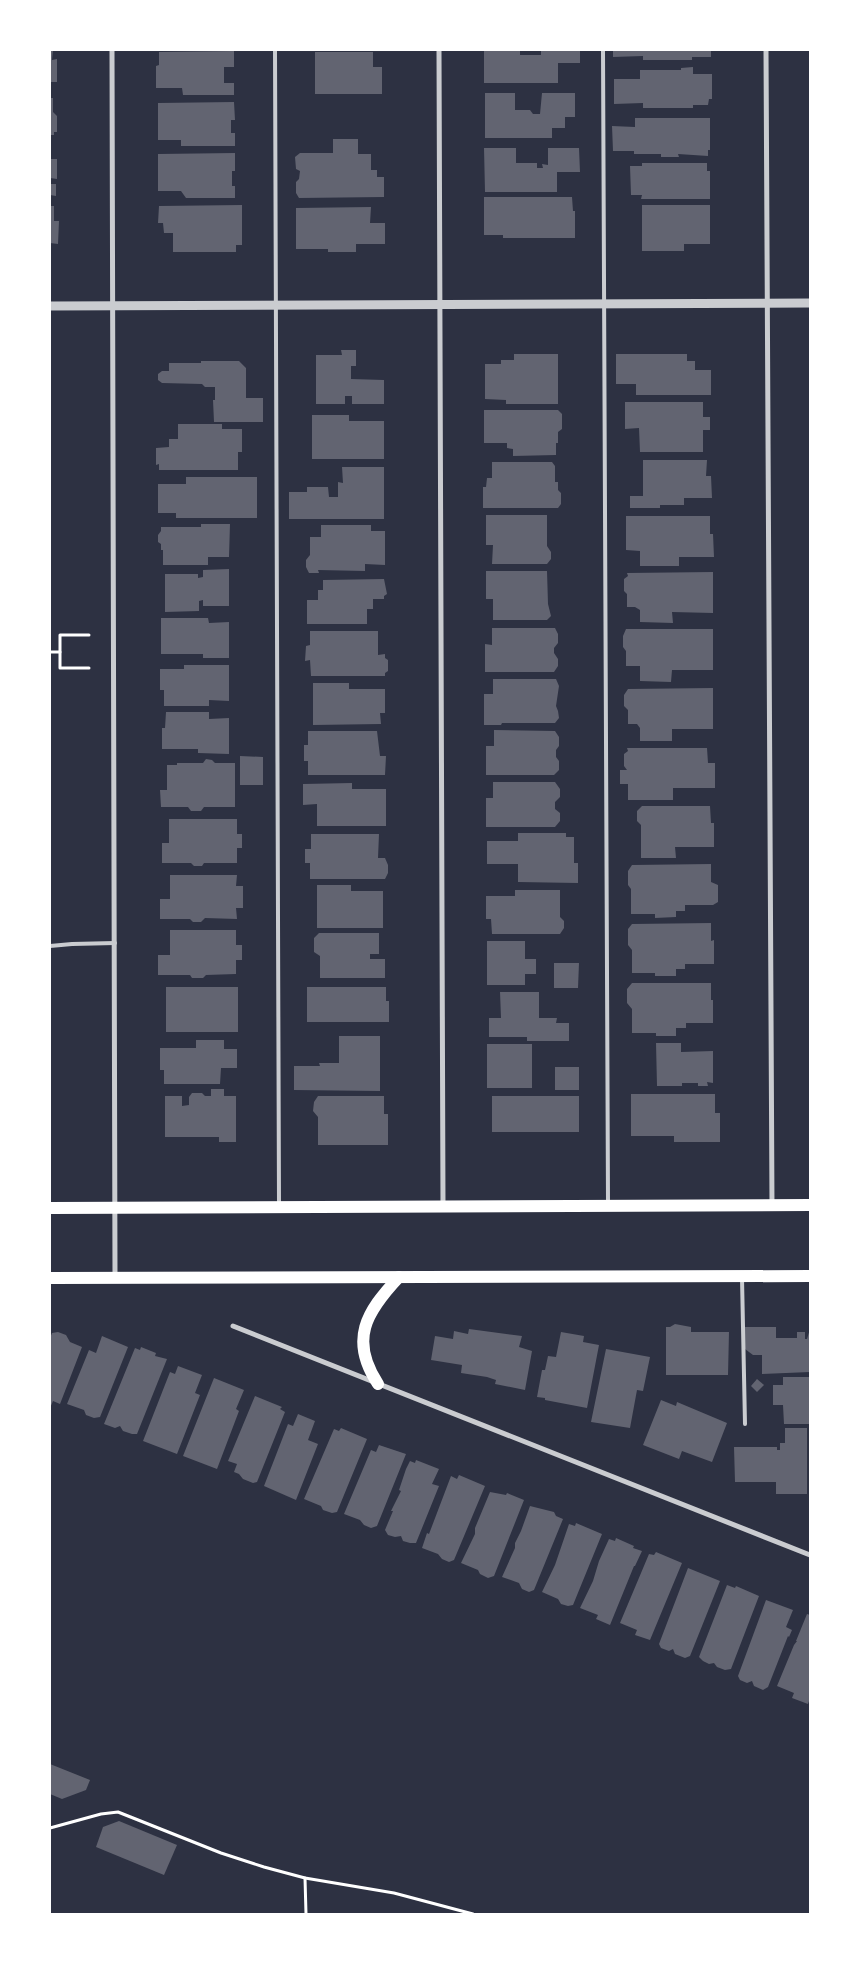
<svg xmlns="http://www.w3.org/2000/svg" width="860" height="1964" font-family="'Space Grotesk',sans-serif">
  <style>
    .building { fill: #626471 }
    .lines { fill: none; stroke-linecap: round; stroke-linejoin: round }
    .path { stroke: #fff; stroke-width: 3 }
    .service { stroke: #caccd0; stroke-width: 4 }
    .minor { stroke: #caccd0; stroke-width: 5 }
    .tertiary { stroke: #caccd0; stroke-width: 9 }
    .primary { stroke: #fff; stroke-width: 12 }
  </style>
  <rect width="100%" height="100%" fill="#2d3142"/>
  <g class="building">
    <path d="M50,50H53L52,60L57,59V82H50Z"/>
    <path d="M484,50H520V55H541V50H580V63H558V83H484Z"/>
    <path d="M613,50H711V57H692V60H643V56L613,57Z"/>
    <path d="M234,51V67H224V83H234V95H183L182,88H156V66L159,65V52Z"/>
    <path d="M315,52H373V67H382V94H315Z"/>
    <path d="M693,67V74H712V99H709L708,105H693V108H643V103L614,104V79H640V70H681V68Z"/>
    <path d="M485,93H515V110H530L533,114H540L542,93H575V117H565V128H552V138H485Z"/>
    <path d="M50,98H53V112L57,116V132H54V135H50Z"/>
    <path d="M234,102L235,120H231V133H235V146H181V140H158V103Z"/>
    <path d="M635,118H710V150H708V156L678,154L679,157H661V154H634V151H613L612,126L635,127Z"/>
    <path d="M333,139H358V154H371V170H377V177H384V197L299,198L296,193V182L299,179L300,171L296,169L295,157L300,153H333Z"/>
    <path d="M484,148H516V163H537V168H543L542,164L548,165V148H579L580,172H557V192H485Z"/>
    <path d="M235,153V171H232V186H235V198H186L181,191H158V154Z"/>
    <path d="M50,159H57V179L50,178Z"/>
    <path d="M642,163H707V171H710V199H641L642,195H631L630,166H642Z"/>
    <path d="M50,184H56V196L50,195Z"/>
    <path d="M484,197H572L573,211H575V238H503V235H484Z"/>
    <path d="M242,205V245H236V252H173V233H164L163,223H158L159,206Z"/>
    <path d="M642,205H710V244H684V251H642Z"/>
    <path d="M50,206H54V221H59L58,244L50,243Z"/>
    <path d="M371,207L370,223H385V244H356V252H328V249H296V208Z"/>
    <path d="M341,350H356V366H351V379L384,380V404H352V396H345V404H316V355H342Z"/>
    <path d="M514,354H558V404H506V400L485,399V364H501V360H514Z"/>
    <path d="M616,354H687V361H695V370H711V395H636V384H616Z"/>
    <path d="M201,361H239L246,368V398H263V422H214L213,400H215V387H205L202,384L162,383L158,380V374L162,371H169V363H201Z"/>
    <path d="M625,402H703V417H710V430H703V452H640L639,428L625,429Z"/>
    <path d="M484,410H558L562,414V429L558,432V443H556V455L513,456V449L507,448V443H484Z"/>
    <path d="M312,415H349V421H384V459H312Z"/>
    <path d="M178,424H222V429H242V452H238V470H159V464L156,465V448L169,447V439H178Z"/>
    <path d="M643,460H707L706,476H711L712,498H684V505H660V508H630V496H643Z"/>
    <path d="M492,462H552L555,466V482H558V490L561,493V504L558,508H483V487H486L487,478H492Z"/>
    <path d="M342,467H384V519H289V492H307V487H328L329,497H338V482L343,483Z"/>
    <path d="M186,477H257V518H176V513H158V484H186Z"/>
    <path d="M486,515H547V546L551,552V559L547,564H492L493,545H486Z"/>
    <path d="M626,516H710V534H713L714,557H679V566H640V551L626,550Z"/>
    <path d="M201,524H230L229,557H208V565H163V550H161V544L158,542V535L161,531V527H201Z"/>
    <path d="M321,525H371V531H385V565L365,564V571L318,570L319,573H309L306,567V560L310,555V537H321Z"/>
    <path d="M229,569V606H203V600L199,601V611L165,612V574H198V578L203,577V570Z"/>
    <path d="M486,571H547L548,604L551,616L547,620H493V599H486Z"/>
    <path d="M713,572V613L672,612L673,623L640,622V610L635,607H627V594L624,591V579L628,576L627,573Z"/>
    <path d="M384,579L387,594L384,596V599H373V609H367V624H307V600H318V590H323V580Z"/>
    <path d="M161,618H208L209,623L229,622V658H203V654H161Z"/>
    <path d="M492,628H555L558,634V643L554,648V653L558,659V666L554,672H485V644L492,645Z"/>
    <path d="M626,629H713V670H672L671,682L640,681V666H626V651L623,647V636Z"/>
    <path d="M310,631H378V655L385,654V658L388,660V671L385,673V676H311L310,660L305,661L306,646L310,645Z"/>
    <path d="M184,665H229V701L209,700V706H164V690H160V669H184Z"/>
    <path d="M493,679H556L559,686L556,706L558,711L559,718L555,723H502L501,725H484V694H493Z"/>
    <path d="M313,683H349V689H385V713H380L381,724L313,725Z"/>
    <path d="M713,688V729H672V741H640V728L637,724H628V710L624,706V695L628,689Z"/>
    <path d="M166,712H209V719L229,718V754L198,753V749H162V728H165Z"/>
    <path d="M494,730L555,731L559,737V746L556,750V757L559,761V770L554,775H486V746H494Z"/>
    <path d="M308,731H377L380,756H386L385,775H308V761H304V745H308Z"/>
    <path d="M627,748H707L708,763H715V788H673V800H628V784H620V770H627L624,766V754L628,751Z"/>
    <path d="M240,756L263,757V785H240Z"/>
    <path d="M206,759L212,760L215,763H235V807H204L201,811H191L188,807H161L160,790H167V765H177V763H203Z"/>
    <path d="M493,782H555L560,789V797L555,802V809L560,813V821L555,827H486V798H493Z"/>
    <path d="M352,783V789H386V826H317V804L303,805V784Z"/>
    <path d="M642,806H710L711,823H714V847H675L676,858H641V825L637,821V811Z"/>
    <path d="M169,819H237V834H242V848H237V863H204L202,866H194L191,863H162V843H169Z"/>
    <path d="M518,833H566V837H574V863H578V883L518,882V864H487V841H518Z"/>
    <path d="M311,834H379L378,858H385L388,865V873L385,879H310V863H305V849H311Z"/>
    <path d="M711,864V882L718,885V902L713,905H685V911H676V917L655,918V914H631V889L628,885V871L632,865Z"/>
    <path d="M170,875H237L236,886H243V908H236L237,919L205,918L201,922H193L190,919H160V899H170Z"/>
    <path d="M317,885H351V891H383V928H317Z"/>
    <path d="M515,890H560V917L564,921V928L560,934H492L491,919H486V896H515Z"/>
    <path d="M711,923V941L714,940V964H685V969H676V976H655V973H632V950L628,945V929L632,924Z"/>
    <path d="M170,930H236V945H242V960H236V974L206,975L203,978H192L190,975H158V955H170Z"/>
    <path d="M319,933H379V954H370V959H385V978H320V956L314,952V938Z"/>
    <path d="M487,941H525V959H536V974H525V985H487Z"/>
    <path d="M554,963H579L578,988H554Z"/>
    <path d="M632,983H711V1000H713V1023H686V1028H676V1036H656V1033H632V1009L627,1003V989Z"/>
    <rect x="166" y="987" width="72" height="45"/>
    <path d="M307,987H386V1001H389V1022H307Z"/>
    <path d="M500,992H539V1018H557L556,1023H569V1041H527V1037H489V1018H501Z"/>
    <path d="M339,1036H380V1091L294,1090V1066H320L319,1063H339Z"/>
    <path d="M196,1040H224V1049H237V1068H221L220,1084H164V1070H160V1048H196Z"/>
    <path d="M656,1043H681V1052L713,1051V1083L707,1082L708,1086H698V1083H682V1086H657Z"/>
    <rect x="487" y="1044" width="45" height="44"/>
    <rect x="555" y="1067" width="24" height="23"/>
    <path d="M211,1089H224V1096H236V1142H219V1137H165V1096H182V1106L189,1105V1097L192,1093H202L205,1096H211Z"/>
    <path d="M631,1094H715V1113H720V1142H674V1136H631Z"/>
    <path d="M318,1096H384V1114H388V1145H318V1117L313,1111L314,1102Z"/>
    <rect x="492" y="1096" width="87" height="36"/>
    <path d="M675,1324L691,1327V1332H729L728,1375H666V1327H670Z"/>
    <path d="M745,1327H776V1338H797V1332H805V1339H807L810,1329V1372L762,1374V1355H753L745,1349Z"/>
    <path d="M469,1329L522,1336L519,1347L532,1351L525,1390L495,1384L496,1380L487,1377L461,1373L462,1365L431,1360L435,1336L453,1339L454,1331L468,1334Z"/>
    <path d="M58,1332L66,1335L70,1342L82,1347L60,1404L53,1401L50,1408V1338L52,1333Z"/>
    <path d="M561,1332L584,1336L583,1342L599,1345L587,1408L545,1400V1398L537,1397L542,1370H545L548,1356L556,1357Z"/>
    <path d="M102,1336L128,1347L100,1417L94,1418L86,1415L84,1410L67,1404L89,1350L96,1353Z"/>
    <path d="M141,1347L156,1353L155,1356L167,1359L137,1434H132L123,1431L120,1426L115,1428L104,1424L135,1348L140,1350Z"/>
    <path d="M606,1349L650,1357L643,1391L637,1390L630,1428L591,1422Z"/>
    <path d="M178,1366L202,1375L195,1393L200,1395L177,1454L143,1441L170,1372L175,1374Z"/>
    <path d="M783,1377H810V1424H784L783,1405H773V1385H783Z"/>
    <path d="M214,1378L244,1390L236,1409L239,1411L217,1469L183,1456Z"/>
    <path d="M757,1379L764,1385L757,1392L751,1386Z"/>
    <path d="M255,1396L282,1407L280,1409L285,1412L257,1482L253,1483L243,1479L239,1474L234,1472L237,1464L228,1461Z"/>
    <path d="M661,1400L676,1406L677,1402L727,1423L712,1462L682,1451L679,1459L643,1445Z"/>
    <path d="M298,1414L315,1421L308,1440L318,1444L296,1500L264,1486L288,1424L293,1426Z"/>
    <path d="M341,1428L367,1439L337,1512L332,1513L323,1510L321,1506L304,1499L334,1429L339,1431Z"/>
    <path d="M785,1428H807V1494H776V1482H735L734,1447H777V1450H780V1443H785Z"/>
    <path d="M379,1445L406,1454L377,1526L371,1528L364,1525L360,1520L344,1514L371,1450L376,1452Z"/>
    <path d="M416,1460L439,1469L432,1484L439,1486L416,1543H410L403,1541L401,1536L395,1537L388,1535L385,1530L393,1511H391L401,1491L399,1490L406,1469L410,1461L415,1463Z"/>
    <path d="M459,1475L485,1486L454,1560L449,1562L442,1559L438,1554L422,1548L427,1533L429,1534L451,1476L457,1479Z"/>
    <path d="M490,1492L506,1495L507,1493L524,1500L494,1576L488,1578L480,1574L478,1570L461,1563L475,1534V1528Z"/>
    <path d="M530,1506L554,1512L556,1516L563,1519L534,1590L529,1592L522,1589L519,1583L502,1577L515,1548V1543L521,1531Z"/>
    <path d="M576,1523L602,1534L573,1605L568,1606L561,1604L558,1599L542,1592L555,1565L569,1524L575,1526Z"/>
    <path d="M616,1538L634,1546L633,1548L642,1551L635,1566H634L610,1625L596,1619L598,1615L580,1608L593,1581L599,1561L609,1539L615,1541Z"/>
    <path d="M656,1552L682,1563L650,1640L635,1635L637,1630L620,1623L649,1554L654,1555Z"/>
    <path d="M688,1568L720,1581L690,1656L685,1658L675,1654L673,1649L669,1651L661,1648L659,1644Z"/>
    <path d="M727,1585L735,1588L736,1586L759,1596L731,1669L725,1670L717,1667L714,1663L709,1664L703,1661L699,1657Z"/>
    <path d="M766,1600L793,1610L786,1627L792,1630L789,1637L788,1636L768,1687L763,1690L754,1686L752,1681L747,1683L740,1680L738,1676Z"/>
    <path d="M807,1614L810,1615V1698L808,1704L792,1698L794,1693L777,1686L794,1645L797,1641H796Z"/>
    <path d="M50,1764L90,1780L86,1790L62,1799L50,1794Z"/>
    <path d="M119,1821L177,1845L164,1875L96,1847L103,1827Z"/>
  </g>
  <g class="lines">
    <g class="path">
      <path d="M89,635H60V668H89"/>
      <path d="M50,652H60"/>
      <path d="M50,1828L101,1814L118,1812L221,1853L264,1867L305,1878L394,1893L473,1914"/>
      <path d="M305,1878L306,1914"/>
    </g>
    <g class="service">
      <path d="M275,50L279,1205"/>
      <path d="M603,50L608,1203"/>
      <path d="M50,946L72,944L115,943"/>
      <path d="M742,1278L745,1424"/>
    </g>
    <g class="minor">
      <path d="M112,50L115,1278"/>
      <path d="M439,50L443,1206"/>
      <path d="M766,50L772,1205"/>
      <path d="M233,1326L810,1555"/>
    </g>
    <path class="tertiary" d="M50,306L810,303"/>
    <g class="primary">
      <path d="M50,1208L810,1205"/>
      <path d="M50,1278L810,1276"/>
      <path d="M378,1384C349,1340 366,1312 399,1277"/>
    </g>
  </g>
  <rect width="860" height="1964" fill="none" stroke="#ffffff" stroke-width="102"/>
</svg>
